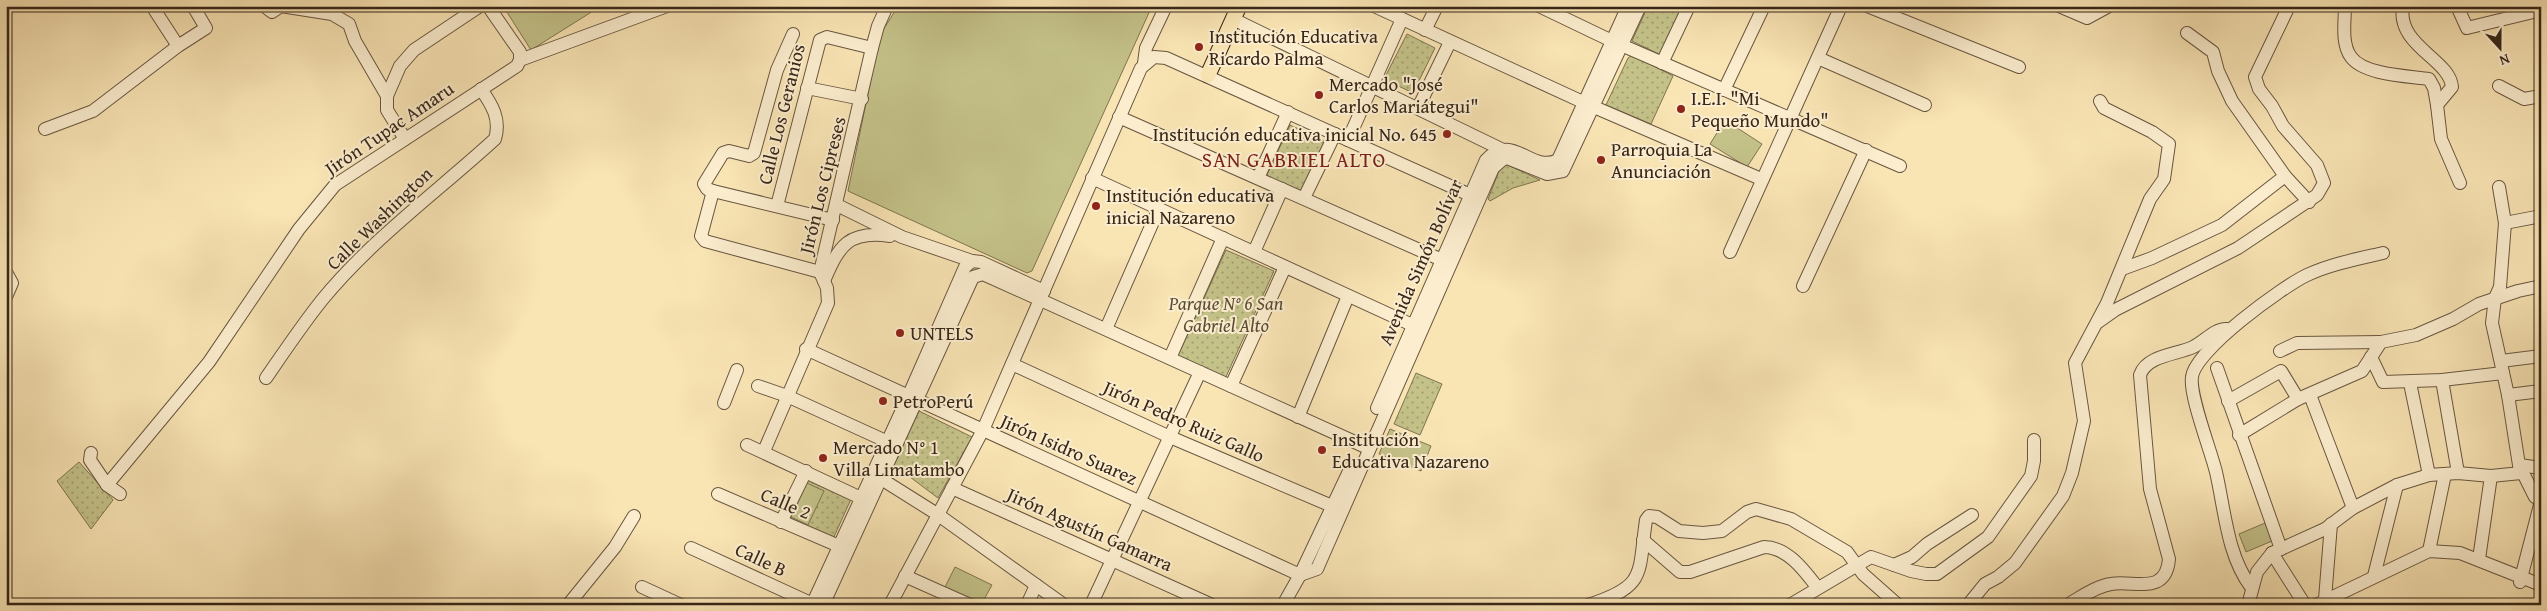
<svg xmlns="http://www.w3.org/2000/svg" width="2547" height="611" font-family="'Gentium Book Plus',serif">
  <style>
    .park { fill: url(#park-dots); stroke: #7e7451 }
    .pitch { fill: #c4c289; stroke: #7e7451 }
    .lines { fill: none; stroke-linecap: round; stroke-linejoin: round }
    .minor-casing { stroke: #685640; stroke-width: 14 }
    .major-casing { stroke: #372619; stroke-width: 17 }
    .minor { stroke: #fbedce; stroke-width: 12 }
    .major { stroke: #f9e4b4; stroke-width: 15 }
    .poi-dot { fill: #8f2418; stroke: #fbedce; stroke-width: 2 }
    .labels { text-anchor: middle; stroke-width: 4; stroke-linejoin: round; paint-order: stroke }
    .poi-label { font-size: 19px; fill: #372619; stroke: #fbedce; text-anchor: start }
    .street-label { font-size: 19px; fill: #372619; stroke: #fbedce }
    .park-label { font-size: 19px; font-style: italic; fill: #5a4d35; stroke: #fbedce }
    .quarter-label { font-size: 21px; letter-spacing: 1px; fill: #7a1f14; stroke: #fbedce }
  </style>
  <defs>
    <pattern id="park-dots" width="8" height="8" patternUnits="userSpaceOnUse" patternTransform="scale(1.25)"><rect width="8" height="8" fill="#c4c289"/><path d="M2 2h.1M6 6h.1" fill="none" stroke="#a09d6f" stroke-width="1.8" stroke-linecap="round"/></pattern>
  </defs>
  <rect width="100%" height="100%" fill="#f9e4b4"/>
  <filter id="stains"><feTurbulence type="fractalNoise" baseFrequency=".004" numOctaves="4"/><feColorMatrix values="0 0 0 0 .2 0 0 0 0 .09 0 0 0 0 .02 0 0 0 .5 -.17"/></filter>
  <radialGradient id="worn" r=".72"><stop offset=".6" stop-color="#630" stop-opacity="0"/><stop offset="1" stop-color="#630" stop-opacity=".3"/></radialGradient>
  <g class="park">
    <path d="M1648,6H1683L1661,55L1632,41Z"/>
    <path d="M1407,34L1435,48L1413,93L1384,79Z"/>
    <path d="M1632,55L1673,76L1651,124L1606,105L1628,58Z"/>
    <path d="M1290,125L1325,141L1300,193L1266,177Z"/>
    <path d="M1506,164L1540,180L1513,188L1490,201L1488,199L1501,166Z"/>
    <path d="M1226,250L1274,271L1225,379L1177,358Z"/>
    <path d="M1416,373L1442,384L1420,435L1394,424Z"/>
    <path d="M919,411L972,437L938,498L894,465Z"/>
    <path d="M79,462L113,500L91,529L57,481Z"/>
    <path d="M805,479L851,499L833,539L787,518Z"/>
  </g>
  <g class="pitch">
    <path d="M503,6H601L531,50Z"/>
    <path d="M898,6H1152L1032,271L1027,273L848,191L880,35Z"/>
    <path d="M1725,120L1762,144L1747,167L1710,144Z"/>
    <path d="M1390,429L1431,446L1421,471L1379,454Z"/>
    <path d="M807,483L824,491L808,525L791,517Z"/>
    <path d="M2265,523L2272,541L2246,552L2239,534Z"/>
    <path d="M955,567L992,585L981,605L945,587Z"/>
  </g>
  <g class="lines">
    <g class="minor-casing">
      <g id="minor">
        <path d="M152,6L178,46"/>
        <path d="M264,6L272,12L281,6L332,14L349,24L355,41L387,96V110L405,139"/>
        <path d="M488,6L520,52V60"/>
        <path d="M1374,6L1585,103"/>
        <path d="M1539,6L1612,41L1900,166"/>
        <path d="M1867,6L2019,67"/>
        <path d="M2059,6L2087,18L2109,6"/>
        <path d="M2345,6C2345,21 2341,44 2351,57C2364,75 2408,76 2429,79L2434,88L2437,105"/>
        <path d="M2403,6C2396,46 2450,59 2452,87L2437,105L2441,139L2460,183"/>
        <path d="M2457,6L2467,28L2541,10"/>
        <path d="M1233,19L1501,149L1504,154"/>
        <path d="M1425,30L1437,6"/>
        <path d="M2187,33L2213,52L2218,71L2232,101L2285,176L2309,202"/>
        <path d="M793,34L777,70L754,153L749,156L729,151L723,153L704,184L707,189L713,191L833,220"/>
        <path d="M1818,58L1925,105"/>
        <path d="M1144,63L1146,48L1166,6"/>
        <path d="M1662,63L1689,6"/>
        <path d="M2499,86L2524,99L2541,96"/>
        <path d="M807,88L862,99"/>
        <path d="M1724,90L1764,6"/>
        <path d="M387,96L400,66L414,50L480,6"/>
        <path d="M1594,107L1761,179"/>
        <path d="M1418,108L1450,42"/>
        <path d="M1119,117L1442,260"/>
        <path d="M45,129L93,111L178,46L206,28L193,6"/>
        <path d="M1348,140L1402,19"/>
        <path d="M1092,178L1421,329"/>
        <path d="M1258,178L1288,112"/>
        <path d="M2499,187L2505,223L2500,287L2495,298L2492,323L2508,395L2519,465L2535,497L2541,500"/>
        <path d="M713,191L701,236L705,241L820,272"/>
        <path d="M1304,198L1335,134"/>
        <path d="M837,205L902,237L972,261L981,262L1044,291"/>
        <path d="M777,206L820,40L827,37L872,48"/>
        <path d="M2505,223L2541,216"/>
        <path d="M1254,252L1282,189"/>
        <path d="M1730,252L1841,6"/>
        <path d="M2122,269L2152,258L2222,225L2285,176"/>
        <path d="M6,272L12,283L6,297"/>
        <path d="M824,281C839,246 848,230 890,236"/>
        <path d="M1803,286L1866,150"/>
        <path d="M2098,322L2115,310L2238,248L2317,195L2324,183L2317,165L2283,126L2272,106L2259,89L2255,77L2289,6"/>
        <path d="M1106,329L1159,208"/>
        <path d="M806,349L1300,575L1317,569L1493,168L1502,160L1507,158L1547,174L1563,171L1640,6"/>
        <path d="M2280,351L2297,343L2381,342"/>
        <path d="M2371,357L2383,382L2442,380L2503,373"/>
        <path d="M1170,358L1223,238"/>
        <path d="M2501,361L2541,356"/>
        <path d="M1012,364L1170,437L1339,509"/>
        <path d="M2217,368L2281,549"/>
        <path d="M266,378C284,352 302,325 322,300C372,239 437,192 495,139C501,119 492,105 481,89"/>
        <path d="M2442,380L2458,473"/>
        <path d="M2410,383L2429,475"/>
        <path d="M758,386L787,396L888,442"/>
        <path d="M1231,386L1285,267"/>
        <path d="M2310,395L2353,508"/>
        <path d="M2508,395L2541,391"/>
        <path d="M2228,401L2281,371L2298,399"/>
        <path d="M724,403L737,370"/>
        <path d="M1377,408L1486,160C1513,131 1531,174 1558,160L1628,6"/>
        <path d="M1298,417L1348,296"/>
        <path d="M2239,435L2298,399L2362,371L2381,342L2416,335L2453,319L2479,304L2518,291L2541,286"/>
        <path d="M747,445L861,498"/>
        <path d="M764,451L828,303L827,288L820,272L872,48L878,26L887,6"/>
        <path d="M91,453L90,460L107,485L120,494"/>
        <path d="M2519,465L2541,468"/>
        <path d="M875,475L937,514L1064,605"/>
        <path d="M107,485L209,362L299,229L335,185L517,66L520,60L667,6"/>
        <path d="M952,488L1212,605"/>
        <path d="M718,494L839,546"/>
        <path d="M781,522L806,471"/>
        <path d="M1643,540L1680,572H1690L1764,547C1787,547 1804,570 1817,587"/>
        <path d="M691,548L815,605"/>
        <path d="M2429,551L2445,474"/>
        <path d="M2272,553L2305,605"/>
        <path d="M2479,559L2491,476"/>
        <path d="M1894,565L1912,557L1927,544L1972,515"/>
        <path d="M905,576L970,605"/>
        <path d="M2374,576L2397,485"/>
        <path d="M2520,582L2541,501"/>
        <path d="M642,587L681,605"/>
        <path d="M2251,587C2227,555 2225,511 2216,472C2211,451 2189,395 2192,377C2195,350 2282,287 2307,275C2331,264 2357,259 2383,253"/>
        <path d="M2325,599L2331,524"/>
        <path d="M2072,602C2084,595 2097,586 2111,584C2134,580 2166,596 2169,559L2150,489L2140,375C2147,355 2176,355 2193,347C2204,342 2215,328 2227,329"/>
        <path d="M568,605L615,547L634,516"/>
        <path d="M812,605L908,397L965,267L972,261"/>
        <path d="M823,605L973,277L983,274L1368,448"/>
        <path d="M890,605L983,430L1141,68L1154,57L1166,58L1479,199"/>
        <path d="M1027,605L1036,585"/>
        <path d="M1091,605L1200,372"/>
        <path d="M1283,605L1300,575L1351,467"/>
        <path d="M1588,605C1647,586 1638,575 1646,520L1649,516L1657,517L1679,531L1703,533L1722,531L1747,512L1756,509L1791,519L1847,552L1863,574L1898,605"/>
        <path d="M1790,605L1871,557L1911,571L1926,574H1937L1988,537L2031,476L2034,461V440"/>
        <path d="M1968,605L1985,584L1998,577L2015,563L2063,496L2072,473L2084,421L2075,363L2107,303L2150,199L2164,179L2169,144L2152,132L2104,108L2100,101"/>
        <path d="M2248,605L2257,572L2272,553L2325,529L2353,508L2397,485L2429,475L2458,473L2491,476L2521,473"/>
        <path d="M2316,605L2429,551L2460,553L2541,585"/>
      </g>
    </g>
    <g class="major-casing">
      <path id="major" d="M1208,75L1239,6"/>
    </g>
    <use href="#minor" class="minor"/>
    <use href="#major" class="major"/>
  </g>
  <g class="poi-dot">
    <circle cx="1199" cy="47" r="5"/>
    <circle cx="1319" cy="95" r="5"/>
    <circle cx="1681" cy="109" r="5"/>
    <circle cx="1447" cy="134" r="5"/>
    <circle cx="1601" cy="160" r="5"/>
    <circle cx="1096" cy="206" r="5"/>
    <circle cx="900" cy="333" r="5"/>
    <circle cx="883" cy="401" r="5"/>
    <circle cx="1322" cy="450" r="5"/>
    <circle cx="823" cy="458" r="5"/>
  </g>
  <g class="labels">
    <g class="poi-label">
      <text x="1209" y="43">Institución Educativa<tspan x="1209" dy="22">Ricardo Palma</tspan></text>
      <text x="1329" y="91">Mercado "José<tspan x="1329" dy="22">Carlos Mariátegui"</tspan></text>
      <text x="1691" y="105">I.E.I. "Mi<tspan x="1691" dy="22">Pequeño Mundo"</tspan></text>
      <text x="1437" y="141" text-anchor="end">Institución educativa inicial No. 645</text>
      <text x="1611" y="156">Parroquia La<tspan x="1611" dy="22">Anunciación</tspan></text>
      <text x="1106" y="202">Institución educativa<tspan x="1106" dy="22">inicial Nazareno</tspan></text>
      <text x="910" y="340">UNTELS</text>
      <text x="893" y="408">PetroPerú</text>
      <text x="1332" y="446">Institución<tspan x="1332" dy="22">Educativa Nazareno</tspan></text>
      <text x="833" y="454">Mercado N° 1<tspan x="833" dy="22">Villa Limatambo</tspan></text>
    </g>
    <g class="street-label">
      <text transform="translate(781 114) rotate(-76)" y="7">Calle Los Geranios</text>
      <text transform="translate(389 128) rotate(-34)" y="7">Jirón Tupac Amaru</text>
      <text transform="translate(822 185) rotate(-76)" y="7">Jirón Los Cipreses</text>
      <text transform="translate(379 218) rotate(-44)" y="7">Calle Washington</text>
      <text transform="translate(1420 262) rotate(-66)" y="7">Avenida Simón Bolívar</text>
      <text transform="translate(1184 421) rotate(24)" y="7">Jirón Pedro Ruiz Gallo</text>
      <text transform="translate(1069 449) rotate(24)" y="7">Jirón Isidro Suarez</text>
      <text transform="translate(786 503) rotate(23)" y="7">Calle 2</text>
      <text transform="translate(1090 529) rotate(24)" y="7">Jirón Agustín Gamarra</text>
      <text transform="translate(761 559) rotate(25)" y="7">Calle B</text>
    </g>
    <g class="park-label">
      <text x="1226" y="310">Parque N° 6 San<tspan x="1226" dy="22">Gabriel Alto</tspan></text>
    </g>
    <g class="quarter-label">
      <text x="1294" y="167">SAN GABRIEL ALTO</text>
    </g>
  </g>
  <rect width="2547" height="611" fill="none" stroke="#f9e4b4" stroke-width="25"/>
  <rect x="8" y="8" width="2532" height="596" fill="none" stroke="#372619" stroke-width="2.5"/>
  <rect x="12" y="12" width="2522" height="586" fill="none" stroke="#372619"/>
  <g transform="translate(2500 48) rotate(159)" stroke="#fbedce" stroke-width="4" paint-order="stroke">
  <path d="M0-4L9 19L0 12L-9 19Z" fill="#372619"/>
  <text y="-8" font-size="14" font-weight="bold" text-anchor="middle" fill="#372619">N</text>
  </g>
  <rect width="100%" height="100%" filter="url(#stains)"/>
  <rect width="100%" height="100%" fill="url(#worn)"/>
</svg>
